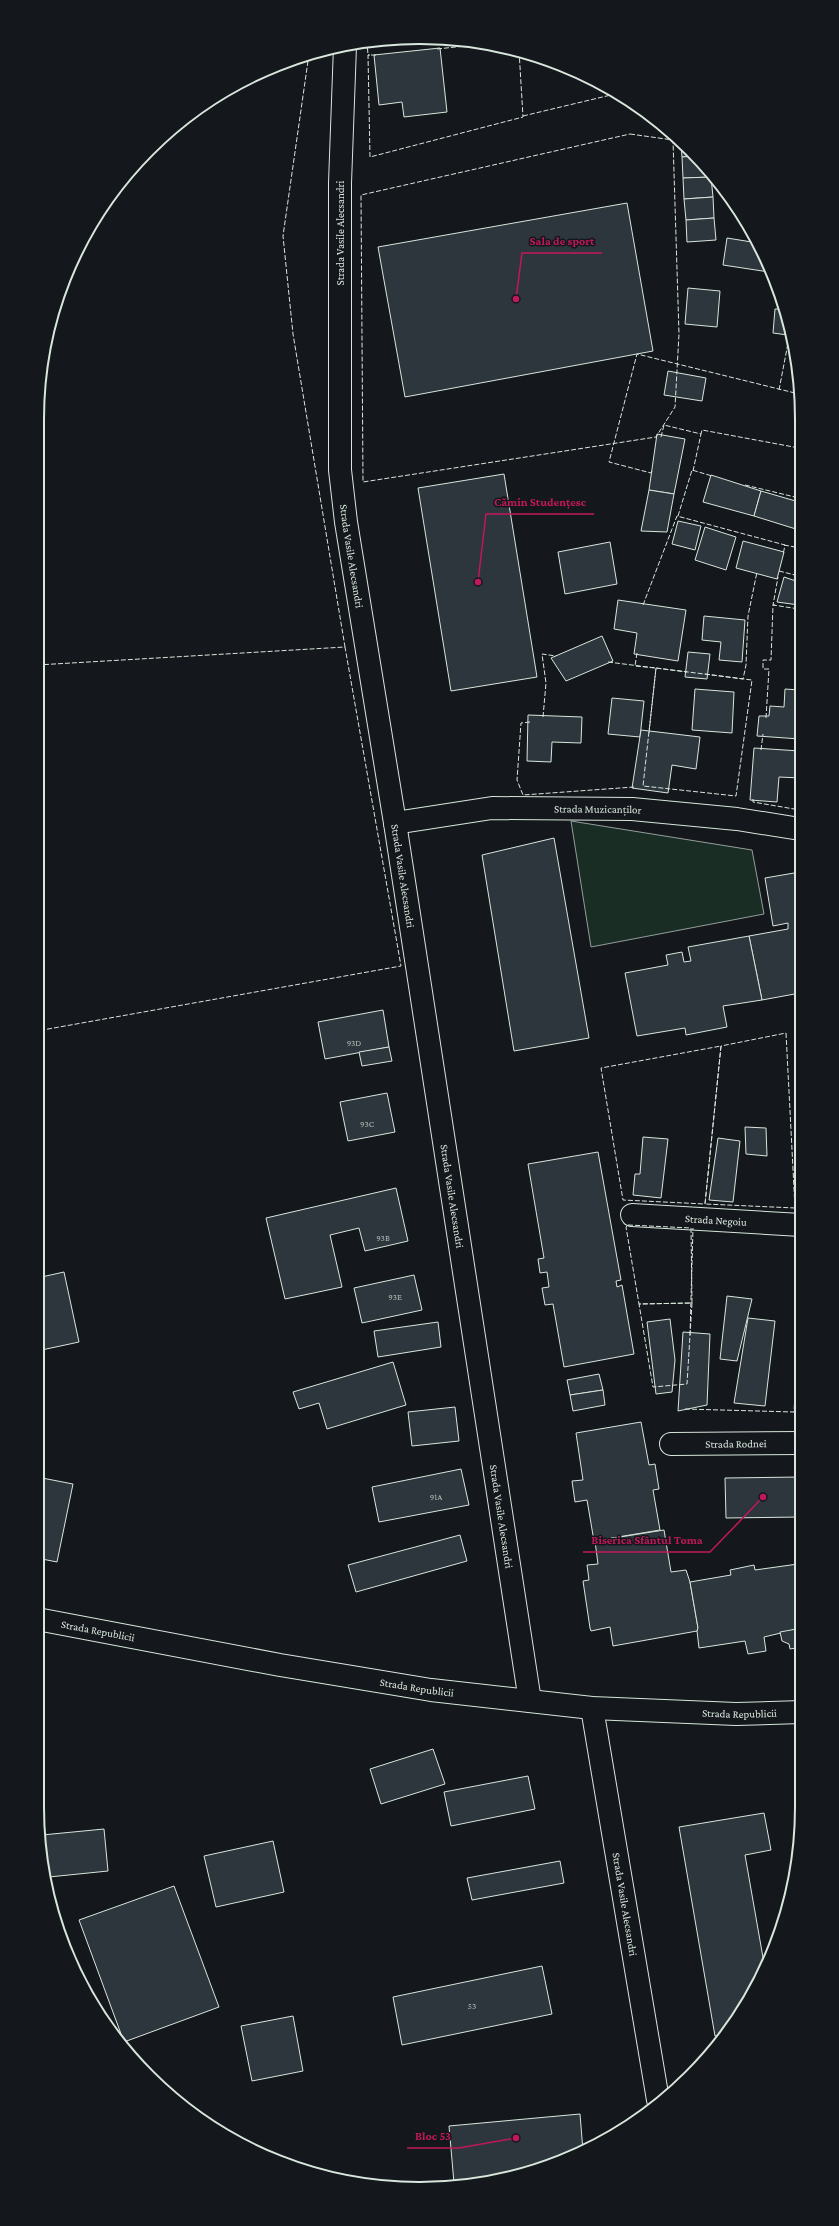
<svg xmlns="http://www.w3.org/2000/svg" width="839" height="2226" font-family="'Crimson Pro',serif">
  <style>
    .green { fill: #1a2d24; stroke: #939e99 }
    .building { fill: #2c363c; stroke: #d8e6dc }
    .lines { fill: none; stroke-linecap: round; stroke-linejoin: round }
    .minor-casing { stroke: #d8e6dc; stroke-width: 24 }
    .major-casing { stroke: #d8e6dc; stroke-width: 24 }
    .minor { stroke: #14181c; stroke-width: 22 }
    .major { stroke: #14181c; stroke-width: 22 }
    .fence { stroke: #d8e6dc; stroke-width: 1; stroke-dasharray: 5 2; stroke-linecap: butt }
    .labels { text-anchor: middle; stroke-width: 3; stroke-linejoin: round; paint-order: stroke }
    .number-label { font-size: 9px; fill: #adbab4 }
    .street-label { font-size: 11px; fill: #d8e6dc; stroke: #14181c }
    .rim { fill: none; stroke: #d8e6dc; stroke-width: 2 }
    .leader { fill: none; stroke: #c2185b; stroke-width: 1.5 }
    .callout-dot { fill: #c2185b; stroke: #14181c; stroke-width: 1.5 }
    .callout-label { font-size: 12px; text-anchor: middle; font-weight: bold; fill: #c2185b; stroke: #14181c; stroke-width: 3; stroke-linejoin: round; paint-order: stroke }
  </style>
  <rect width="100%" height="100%" fill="#14181c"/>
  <path class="green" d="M571,821L752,850L764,914L591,947Z"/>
  <g class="building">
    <path d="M440,48L447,112L404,117L402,102L379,105L374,55Z"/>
    <path d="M681,144L694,156L682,157Z"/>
    <path d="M694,156L707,167L711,177L683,178L682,157Z"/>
    <path d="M711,177L713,197L684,199L683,178Z"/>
    <path d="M713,197L714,218L686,220L684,199Z"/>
    <path d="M627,203L653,351L405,397L378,247Z"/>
    <path d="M714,218L716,240L687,242L686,220Z"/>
    <path d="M727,238L758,243L763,251L769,272L723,265Z"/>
    <path d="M688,288L720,291L717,327L685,324Z"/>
    <path d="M775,309H780L788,335L773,333Z"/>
    <path d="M668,371L706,378L702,401L664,395Z"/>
    <path d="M657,434L685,439L674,494L649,490Z"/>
    <path d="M504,474L537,677L451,691L418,488Z"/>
    <path d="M711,475L761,491L754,516L703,502Z"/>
    <path d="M649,490L674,494L667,532L641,531Z"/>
    <path d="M761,491L799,502V530L754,516Z"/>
    <path d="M678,521L701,526L695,550L672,544Z"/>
    <path d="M705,527L736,537L726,570L695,560Z"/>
    <path d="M743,541L784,552L777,579L736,568Z"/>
    <path d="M610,542L617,584L565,594L558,552Z"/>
    <path d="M784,577L799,582V605L777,602Z"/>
    <path d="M618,600L686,610L678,661L634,654L637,633L614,629Z"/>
    <path d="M704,616L745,620L742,662L719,660L721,642L702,640Z"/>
    <path d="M795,635H799V659H796Z"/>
    <path d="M602,636L613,661L566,681L551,658Z"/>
    <path d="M688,652L710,654L707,679L685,677Z"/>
    <path d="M695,689L734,692L732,733L692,730Z"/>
    <path d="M785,689L799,690L800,739L757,736L759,716H769L770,706L784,707Z"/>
    <path d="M612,698L644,701L640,737L608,734Z"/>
    <path d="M528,715L582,717L581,743L552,742L551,762L527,761Z"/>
    <path d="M641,730L700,737L696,769L672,765L668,793L632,788Z"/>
    <path d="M754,748L800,751V778L779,777L777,802L750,800Z"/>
    <path d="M554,838L589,1038L514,1051L482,855Z"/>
    <path d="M800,872V993L762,1000L749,936L788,929V923L773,926L765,878Z"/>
    <path d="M749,936L762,1000L723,1006L727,1027L686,1035L685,1028L637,1036L625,973L668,965L666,955L682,952L684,962L691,961L688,947Z"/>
    <path d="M383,1010L389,1047L325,1059L318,1022Z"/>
    <path d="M389,1047L392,1061L362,1066L359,1052Z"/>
    <path d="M387,1093L395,1132L348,1141L340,1102Z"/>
    <path d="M745,1127L766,1128L767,1156L746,1154Z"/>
    <path d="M643,1137L668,1139L661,1198L633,1195L635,1174H640Z"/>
    <path d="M718,1138L740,1141L733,1202L709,1200Z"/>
    <path d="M598,1152L621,1280L616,1281L617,1287L622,1285L634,1354L564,1367L553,1304L545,1305L542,1288L549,1287L547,1272L540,1273L538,1259L544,1258L528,1164Z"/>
    <path d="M396,1188L408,1241L365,1251L359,1228L330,1235L342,1287L285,1299L266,1218Z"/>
    <path d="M64,1272L79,1342L37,1351V1278Z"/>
    <path d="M414,1275L422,1310L362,1323L354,1288Z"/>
    <path d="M727,1296L752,1299L737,1361L720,1359Z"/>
    <path d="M748,1318L775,1321L765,1406L734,1403Z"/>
    <path d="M670,1319L675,1360L672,1392L656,1394L647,1322Z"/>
    <path d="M438,1322L441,1347L378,1357L374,1331Z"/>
    <path d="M683,1332L710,1334L707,1405L678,1411Z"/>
    <path d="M393,1362L406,1405L327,1429L319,1403L299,1409L293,1392Z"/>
    <path d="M599,1374L603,1390L570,1395L567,1380Z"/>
    <path d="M603,1390L605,1405L573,1411L570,1395Z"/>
    <path d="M455,1407L459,1441L412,1446L408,1412Z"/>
    <path d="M641,1422L649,1465L655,1464L659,1489L653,1490L660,1530L594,1541L587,1500L575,1502L572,1481L583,1480L576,1433Z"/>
    <path d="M461,1469L469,1505L379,1522L372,1487Z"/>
    <path d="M37,1477L73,1484L57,1562L37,1558Z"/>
    <path d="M801,1477V1517L726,1518L725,1478Z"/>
    <path d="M664,1530L671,1572L686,1570L690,1582L698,1628L697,1631L613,1646L610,1627L591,1631L590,1628L583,1581L589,1580L587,1565L598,1564L595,1541Z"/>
    <path d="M460,1535L467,1561L356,1592L348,1565Z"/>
    <path d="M798,1564L802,1628L764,1637L766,1651L748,1654L745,1641L699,1648L697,1631L698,1628L690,1582L731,1575L730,1570L754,1565L755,1570Z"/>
    <path d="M800,1575H801L802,1600L797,1576Z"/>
    <path d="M802,1628V1647L790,1649L789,1644L782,1641L780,1632Z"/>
    <path d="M433,1749L445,1784L381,1804L370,1769Z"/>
    <path d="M528,1776L535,1809L451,1826L444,1792Z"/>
    <path d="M764,1813L771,1850L745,1855L765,1969L727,2034L715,2036L679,1827Z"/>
    <path d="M104,1829L108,1871L49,1877L42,1835Z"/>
    <path d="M273,1841L284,1892L216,1907L204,1856Z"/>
    <path d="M560,1861L564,1883L472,1900L467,1878Z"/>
    <path d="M174,1886L219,2007L124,2042L79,1920Z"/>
    <path d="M542,1966L552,2014L402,2045L393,1997Z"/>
    <path d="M293,2016L303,2071L252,2081L241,2026Z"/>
    <path d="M580,2114L583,2151L566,2160L494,2182L454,2183L449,2126Z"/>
  </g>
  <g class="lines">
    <g class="minor-casing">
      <g id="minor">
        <path id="s1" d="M345,46L340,183V470L346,522L395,823L530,1701"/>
        <path id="s2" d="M395,823L492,808L632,809L737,819L800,829"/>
        <path id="s3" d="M632,1215L801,1225"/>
        <path id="s4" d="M671,1444L801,1443"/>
        <path id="s5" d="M592,1708L658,2100"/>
      </g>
    </g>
    <g class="major-casing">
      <g id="major">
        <path id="s6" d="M37,1619L280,1665L431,1690L592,1708L736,1714L802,1712"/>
      </g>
    </g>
    <use href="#minor" class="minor"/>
    <use href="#major" class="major"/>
    <g class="fence">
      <path d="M367,41L368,55H370"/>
      <path d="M437,49L483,44"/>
      <path d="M309,54L283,236L293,334L345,647"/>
      <path d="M376,55H368L370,157L523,117L519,50"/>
      <path d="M523,116L615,94"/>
      <path d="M630,134L673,140L679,334L675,407L656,437L363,482L361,195Z"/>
      <path d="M779,390L789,338"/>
      <path d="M661,437L664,425L701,434L702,430L799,448"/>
      <path d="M652,471L651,473L609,462L637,354L799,394"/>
      <path d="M693,471L701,434"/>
      <path d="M745,485L799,498"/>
      <path d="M678,516L692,470L712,476"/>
      <path d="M784,545L795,547L799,530"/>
      <path d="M779,571L799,576"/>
      <path d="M643,605L677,516L785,545L783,555"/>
      <path d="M775,605H773L778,577"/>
      <path d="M637,653L635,666L656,668"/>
      <path d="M608,662L687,672"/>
      <path d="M37,665L345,647L401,966L37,1031"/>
      <path d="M656,668L752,680L736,796L643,786Z"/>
      <path d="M705,674L743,679L746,665L748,616L757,572"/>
      <path d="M543,717L546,683L542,654L556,656"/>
      <path d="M766,718L769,669H763V660H771L773,605L799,609"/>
      <path d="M530,722L521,723L517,780L523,795L634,787"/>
      <path d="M649,733L656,668"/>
      <path d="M761,750L763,734"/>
      <path d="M753,799V802L800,810"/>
      <path d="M786,1033L795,1208L705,1204L721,1046Z"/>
      <path d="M721,1046L705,1204L623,1200L601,1068Z"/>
      <path d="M628,1225L691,1228L692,1303L639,1304L626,1227Z"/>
      <path d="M692,1303L687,1384L653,1387L639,1304Z"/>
      <path d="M690,1335L693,1228"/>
      <path d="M801,1348L798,1411H801"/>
      <path d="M685,1409L794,1412L801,1298"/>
    </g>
  </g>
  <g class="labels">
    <g class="number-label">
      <text x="354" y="1046">93D</text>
      <text x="367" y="1127">93C</text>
      <text x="383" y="1241">93B</text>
      <text x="395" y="1300">93E</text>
      <text x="436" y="1500">91A</text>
      <text x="472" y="2009">53</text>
    </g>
    <g class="street-label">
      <text transform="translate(340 233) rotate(-90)" y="4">Strada Vasile Alecsandri</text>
      <text dy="4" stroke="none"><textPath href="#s1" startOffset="511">Strada Vasile Alecsandri</textPath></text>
      <text dy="4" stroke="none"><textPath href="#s2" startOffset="204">Strada Muzicanților</textPath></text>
      <text dy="4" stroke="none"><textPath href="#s1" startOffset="835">Strada Vasile Alecsandri</textPath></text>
      <text dy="4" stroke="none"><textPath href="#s1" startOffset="1159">Strada Vasile Alecsandri</textPath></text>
      <text dy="4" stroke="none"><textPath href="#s3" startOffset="84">Strada Negoiu</textPath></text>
      <text dy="4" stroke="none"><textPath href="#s4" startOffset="65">Strada Rodnei</textPath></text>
      <text dy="4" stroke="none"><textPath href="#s1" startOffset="1483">Strada Vasile Alecsandri</textPath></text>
      <text dy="4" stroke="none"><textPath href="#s6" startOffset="62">Strada Republicii</textPath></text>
      <text dy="4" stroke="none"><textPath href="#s6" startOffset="386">Strada Republicii</textPath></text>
      <text dy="4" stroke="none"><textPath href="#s6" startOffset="710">Strada Republicii</textPath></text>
      <text dy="4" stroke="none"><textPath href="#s5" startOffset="199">Strada Vasile Alecsandri</textPath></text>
    </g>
  </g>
  <path d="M0 0H839V2226H0ZM419 44H420A375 375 0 0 1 795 419V1807A375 375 0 0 1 420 2182H419A375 375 0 0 1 44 1807V419A375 375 0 0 1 419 44Z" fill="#14181c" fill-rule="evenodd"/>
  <path class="rim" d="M419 44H420A375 375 0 0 1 795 419V1807A375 375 0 0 1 420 2182H419A375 375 0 0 1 44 1807V419A375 375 0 0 1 419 44Z"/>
  <path class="leader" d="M516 299L522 253H602M478 582L486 514H594M763 1497L710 1552H583M516 2138L459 2148H407"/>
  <g class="callout-dot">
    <circle cx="516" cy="299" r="4"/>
    <circle cx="478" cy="582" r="4"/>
    <circle cx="763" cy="1497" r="4"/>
    <circle cx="516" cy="2138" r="4"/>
  </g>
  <g class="callout-label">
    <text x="562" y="245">Sala de sport</text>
    <text x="540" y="506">Cămin Studențesc</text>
    <text x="647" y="1544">Biserica Sfântul Toma</text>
    <text x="433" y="2140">Bloc 53</text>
  </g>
</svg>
